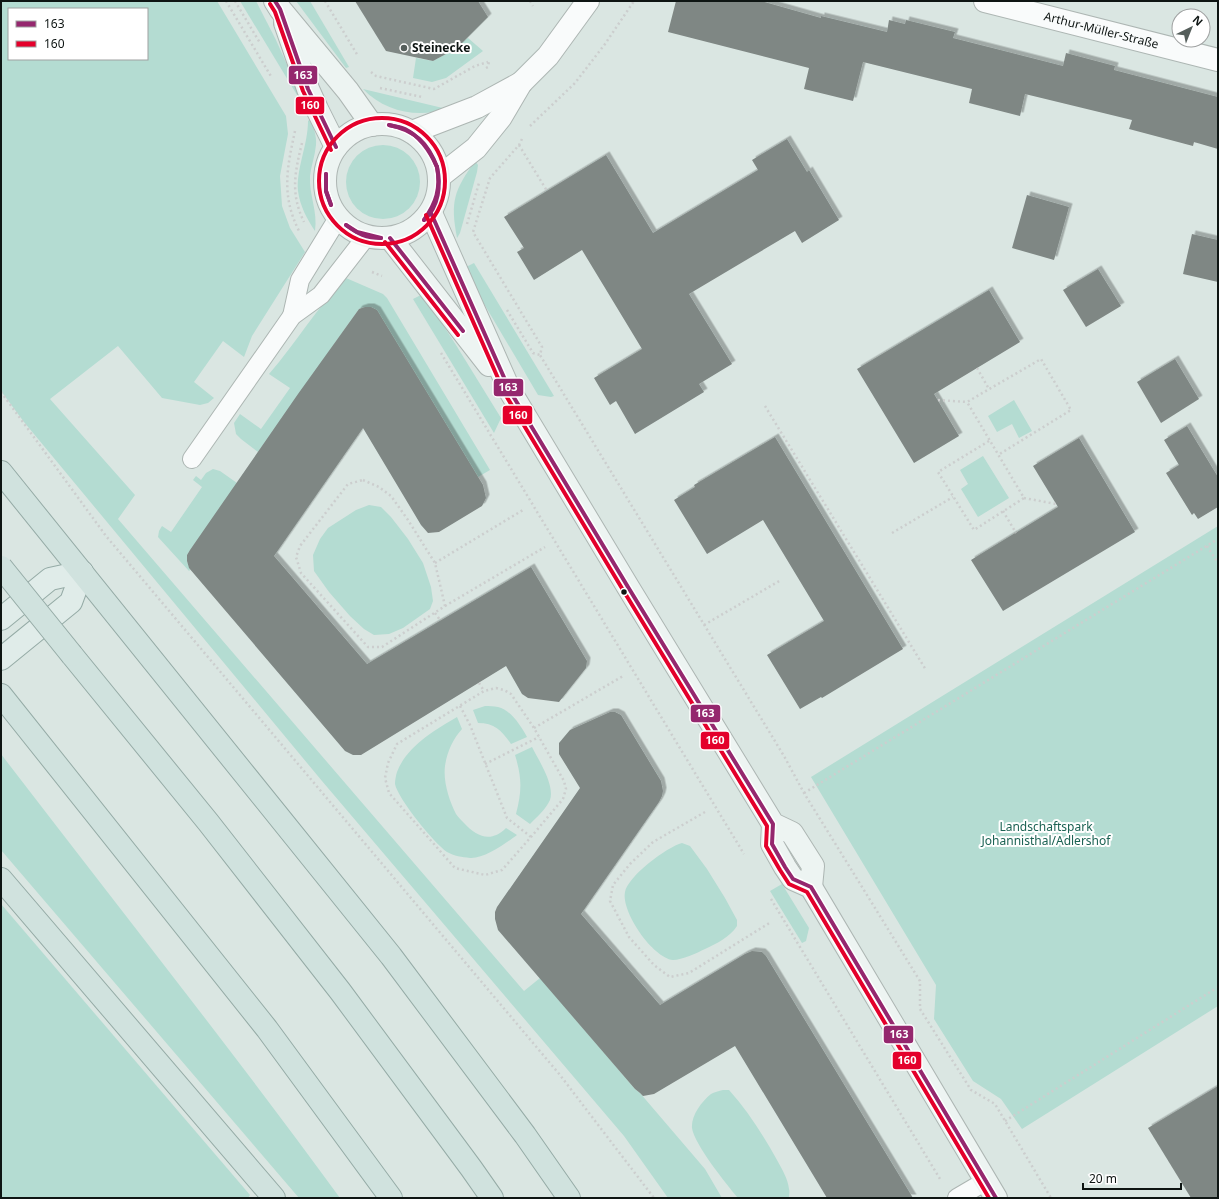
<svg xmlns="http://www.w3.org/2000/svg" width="1219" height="1199" font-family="'Noto Sans',sans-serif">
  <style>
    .green { fill: #b4dcd2; fill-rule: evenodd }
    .building { fill: #7f8784; filter: url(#shadow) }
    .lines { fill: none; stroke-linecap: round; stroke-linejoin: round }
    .lane-casing { stroke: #adb6b3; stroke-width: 20 }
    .street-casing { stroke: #adb6b3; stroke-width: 24 }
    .secondary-casing { stroke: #adb6b3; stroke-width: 24 }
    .primary-casing { stroke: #95aba6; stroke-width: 24 }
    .highway-casing { stroke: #95aba6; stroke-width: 24 }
    .path { stroke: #cccece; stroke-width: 2.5; stroke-dasharray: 2 3; stroke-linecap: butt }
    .lane { stroke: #f9fbfb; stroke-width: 18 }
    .street { stroke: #f9fbfb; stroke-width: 22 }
    .secondary { stroke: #edf4f2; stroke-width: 22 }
    .primary { stroke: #e0ece9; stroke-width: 22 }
    .highway { stroke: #d0e2de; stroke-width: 22 }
    .highway-bridge-casing { stroke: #95aba6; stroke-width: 24; stroke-linecap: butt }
    .highway-bridge { stroke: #d0e2de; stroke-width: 22 }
    .bus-1-casing { stroke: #fff; stroke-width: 7 }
    .bus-2-casing { stroke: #fff; stroke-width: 7 }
    .bus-1 { stroke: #95276e; stroke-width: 4 }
    .bus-2 { stroke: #e4002b; stroke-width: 4 }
    .poi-dot { fill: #555e5b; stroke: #fff; stroke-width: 1.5 }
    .bus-dot { fill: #0e1513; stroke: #fff; stroke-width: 1.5 }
    .labels { text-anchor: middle; stroke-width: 4; stroke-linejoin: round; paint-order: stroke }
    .street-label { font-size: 12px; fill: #0e1513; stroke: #fff }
    .poi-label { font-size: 12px; font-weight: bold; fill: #0e1513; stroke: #fff; text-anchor: start }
    .park-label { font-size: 12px; fill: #1b6253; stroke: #fff }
    .line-badge { stroke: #fff; stroke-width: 1.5 }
    .badge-label { font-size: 11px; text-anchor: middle; font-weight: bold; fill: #fff }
  </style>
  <defs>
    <filter id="shadow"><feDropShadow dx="3.5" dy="-3.5" stdDeviation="0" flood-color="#0004"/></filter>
  </defs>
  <rect width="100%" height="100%" fill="#dae6e2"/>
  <g class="green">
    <path d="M1,1H217L286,116L288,134L280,176L282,206L290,228L305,252L252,336L244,357L223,341L194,382L214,398L208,403L200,405L162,398L118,346L50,399L135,495L118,519L524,991L540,978L635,1089L640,1093L705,1169L722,1198H668L624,1136L322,781L24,422L1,391ZM9,9H147V59H9Z"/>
    <path d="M240,1H256L276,40L300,94L297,95Z"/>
    <path d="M296,1H310L349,67L346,68Z"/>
    <path d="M468,38L483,51L446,78L432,82L413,78L416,58L433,61L446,54Z"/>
    <path d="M363,89L447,109C417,118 385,112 363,89Z"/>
    <path d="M311,118C313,127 317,136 316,145C315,156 311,166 310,176C309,195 318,212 315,231C307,219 300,206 298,191C296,169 308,145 308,121Z"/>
    <circle cx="383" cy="182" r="37"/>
    <path d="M475,161L478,165L477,172L460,233L457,238C450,201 454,191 475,161Z"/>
    <path d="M474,263L554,396L551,397L538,395L480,297L466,267Z"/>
    <path d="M346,278L383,294L387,298L490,470L478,477L365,307L359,309L258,452L241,439L236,434L234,423L240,414L261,429L290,388L269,374C296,343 317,307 346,278Z"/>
    <path d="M423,294L456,345L501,418L494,433L413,299Z"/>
    <path d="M1014,400L1032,431L1019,438L1012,424L997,432L988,416Z"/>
    <path d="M983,456L1009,498L978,517L961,489L968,484L960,470Z"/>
    <path d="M213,469L220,471L237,483L187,555V561L190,570L189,571L158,537L159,531L162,526L171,532L202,487L193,480L196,476L201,480L206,473Z"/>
    <path d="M369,505L381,507L391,517L408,539L423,563L431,587L433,601L430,609L403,628L389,634L374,635L364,629L350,616L329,592L314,571L313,555L320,539L328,528L356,510Z"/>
    <path d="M1218,526V1006L1022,1129L1001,1099L973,1081L934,1019L936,985L811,777Z"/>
    <path d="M485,706C489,706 494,706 498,707C511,710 521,726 527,737L511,744C502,731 495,723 478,723L473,710Z"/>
    <path d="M457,717L462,729C453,739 447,752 445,766C443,781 449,800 456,814C458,817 461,820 464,823C477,837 491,843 506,828L517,835C506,843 484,859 470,858C462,857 454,856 447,852C434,843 398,799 395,784C395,780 396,775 397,772C407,746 435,730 457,717Z"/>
    <path d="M532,747C539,761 555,785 550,800C546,809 537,817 530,824L516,814C522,791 522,778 515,755Z"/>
    <path d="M1,754C114,902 230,1047 340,1198H299L1,850Z"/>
    <path d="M682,843L690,846L707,869L725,898L737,920V926C730,937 716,944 705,949C697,953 682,960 673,960C653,958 621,912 625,892C628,876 667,847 682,843Z"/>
    <path d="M782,884L809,928L806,941L802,943L770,891Z"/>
    <path d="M1,904L250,1195L248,1198H1Z"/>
    <path d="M723,1090H729C748,1111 763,1135 777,1160C782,1169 788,1179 789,1189C790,1192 789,1195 789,1198H738C727,1185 694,1144 692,1128C691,1116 701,1102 711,1094C714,1092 719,1091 723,1090Z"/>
  </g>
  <g class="building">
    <path d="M355,1H478L488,17L460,45L446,54L433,61L386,51Z"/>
    <path d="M676,1H761L821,18V16L887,32L889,20L905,24L906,20L955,32L953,38L1063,66L1066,53L1115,66L1114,70L1218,97V149L1194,142L1193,146L1129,129L1132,120L1025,94L1020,116L969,103L972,89L863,62L853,101L804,89L809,68L668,32Z"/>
    <path d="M787,139L807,172L809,170L839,220L802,243L795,231L689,294L732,364L699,384L704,392L635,434L616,401L610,405L594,378L642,349L582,250L534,280L517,252L524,248L504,217L606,155L653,233L758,170L752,160Z"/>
    <path d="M1027,195L1069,207L1054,260L1012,248Z"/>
    <path d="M1192,234L1218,240V282L1183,274Z"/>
    <path d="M1098,269L1121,306L1086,327L1063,290Z"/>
    <path d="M989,290L1020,342L934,394L959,436L914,463L857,369Z"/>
    <path d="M365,307H371L377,310L483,485L486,498L482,506L439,532L428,533L421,525L363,428L274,556L367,664L531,567L587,661L586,668L559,702L528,698L522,694L506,666L361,755H353L345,751L189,568L187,561V555L190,550L298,394L359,309Z"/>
    <path d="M1175,359L1199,399L1161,423L1137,382Z"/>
    <path d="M1187,426L1218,477V507L1198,519L1194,513L1192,515L1166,473L1179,465L1164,440Z"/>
    <path d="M775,437L903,649L822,698L821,697L800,709L767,655L824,621L763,520L707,554L674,500L695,487L694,485Z"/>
    <path d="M1079,438L1135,532L1003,611L971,560L1058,507L1033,466Z"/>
    <path d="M610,712H615L621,715L661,781L663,791L662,796L659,802L581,914L660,1005L745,954L752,951L762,952L766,956L913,1198H827L735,1046L654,1094L643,1096L640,1093L635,1089L498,930L495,919V912L497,907L580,788L559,754V743L570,730Z"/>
    <path d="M1218,1086V1198H1191L1148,1128Z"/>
  </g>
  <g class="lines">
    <g class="lane-casing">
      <g id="lane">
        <path d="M292,316L300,280L338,218"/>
        <path d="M192,459L292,316L321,295L366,237"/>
        <path d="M957,1198L986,1181"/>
      </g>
    </g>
    <g class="street-casing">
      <g id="street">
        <path id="s1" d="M985,1L1218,60"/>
        <path d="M412,132L477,107L521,83"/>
        <path d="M439,177L476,148L501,117L521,83L548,56L588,1"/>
      </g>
    </g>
    <g class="secondary-casing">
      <g id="secondary">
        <path d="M275,1L280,9L348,91L372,125"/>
        <path d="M285,23L308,89L317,109L336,147"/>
        <circle cx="382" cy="181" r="57"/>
        <path d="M431,213L510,391L628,587L773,824L792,833L813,866L811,887"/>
        <path d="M390,238L489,365"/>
        <path d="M773,824L772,844L785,867L793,879L811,887L996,1198"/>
      </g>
    </g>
    <g class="primary-casing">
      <g id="primary">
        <path d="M1,619L50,579L82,572"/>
        <path d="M1,659L71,602L82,572"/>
      </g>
    </g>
    <g class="highway-casing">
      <g id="highway">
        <path d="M1,472L391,956L525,1135L569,1198"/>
        <path d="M72,655L208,822L340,991L471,1168L492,1198"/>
        <path d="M1,695L267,1029L391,1198"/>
        <path d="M1,879L274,1198"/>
      </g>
    </g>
    <g class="path">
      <path d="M226,1L272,78"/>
      <path d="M235,1L260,43"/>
      <path d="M325,1L358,56"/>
      <path d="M530,1L533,6"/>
      <path d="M486,68L488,67L489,61"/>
      <path d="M371,72L376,76L434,89L475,66L488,62"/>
      <path d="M380,88L422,97"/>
      <path d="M530,126L575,83L605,44L634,1"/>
      <path d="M295,131C287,168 281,195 299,231"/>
      <path d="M522,139L519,145L490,178L473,232L542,347L540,355L784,756L804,793L920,981V1009L971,1090L995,1104L1051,1198"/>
      <path d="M302,143C295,172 290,193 304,222"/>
      <path d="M519,145L547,191"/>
      <path d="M467,224L479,183"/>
      <path d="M372,272L382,276"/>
      <path d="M507,310L533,353L540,355"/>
      <path d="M441,353L744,854"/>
      <path d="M977,368L989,389"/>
      <path d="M1,392L106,536L560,1075L654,1198"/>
      <path d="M938,400L967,402"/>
      <path d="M765,406L926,670"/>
      <path d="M989,441L938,472L974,530L1024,498C1005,466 986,434 967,402L1041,359L1071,410L998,455"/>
      <path d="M363,480L379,487L391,496L408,520L435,563L445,606L382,647H368L301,573L296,557L300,546L348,484Z"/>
      <path d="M1024,498L1056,504"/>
      <path d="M1003,511L1016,533"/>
      <path d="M892,533L953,497"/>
      <path d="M1207,546L1218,563"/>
      <path d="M435,563L523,510"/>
      <path d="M445,606L545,547"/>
      <path d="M435,613L440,620"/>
      <path d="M704,625L781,580"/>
      <path d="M479,683L484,691"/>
      <path d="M496,688L504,690L511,694L534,728L564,781L566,789L563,799L531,837L502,870L485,875L455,868L389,793L385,778L388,763L397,744L484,691Z"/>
      <path d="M460,706L470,725L507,818L531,837"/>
      <path d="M534,728L623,676"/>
      <path d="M485,764L539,737"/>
      <path d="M804,793L1218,539"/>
      <path d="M705,812L653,842L630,864L613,885L610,901L629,937L654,965L670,977L689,973L771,922"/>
      <path d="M771,899L940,1179"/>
      <path d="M1005,1121L1218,987"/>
    </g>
    <use href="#lane" class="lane"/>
    <use href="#street" class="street"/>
    <use href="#secondary" class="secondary"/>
    <use href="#primary" class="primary"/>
    <use href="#highway" class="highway"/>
    <g class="highway-bridge-casing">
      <path id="highway-bridge" d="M1,567L72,655"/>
    </g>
    <use href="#highway-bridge" class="highway-bridge"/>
    <g class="bus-1-casing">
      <g id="bus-1">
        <path d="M275,1L280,9L308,89L336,147"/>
        <path d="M389,125C415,130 428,143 437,167"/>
        <path d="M389,125C394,126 400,127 405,129C421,137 430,151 437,167"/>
        <path d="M326,174V191L331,205"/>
        <path d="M326,174V191L331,205"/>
        <path d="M431,213L510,391L628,587L773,824L772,844L785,867L793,879L811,887L996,1198"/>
        <path d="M424,220C436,203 441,189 437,167"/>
        <path d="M424,220C439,207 441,185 437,167"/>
        <path d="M346,225L357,232L381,238"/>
        <path d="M346,225C358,234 366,238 381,238"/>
        <path d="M390,238L463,331"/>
      </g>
    </g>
    <g class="bus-2-casing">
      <g id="bus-2">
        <path d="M270,4L275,12L303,91L331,150"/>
        <circle cx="382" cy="181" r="63"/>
        <path d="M426,215L505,394L623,590L767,826L766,846L780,870L789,884L807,892L989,1198"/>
        <path d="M385,242L458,335"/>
      </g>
    </g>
    <use href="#bus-1" class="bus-1"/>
    <use href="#bus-2" class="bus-2"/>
  </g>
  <circle class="poi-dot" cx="404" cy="48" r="4"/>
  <circle class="bus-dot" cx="624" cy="592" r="3.5"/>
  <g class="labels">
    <g class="street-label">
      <text dy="4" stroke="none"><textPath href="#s1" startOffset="120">Arthur-Müller-Straße</textPath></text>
    </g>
    <g class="poi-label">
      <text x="412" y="52">Steinecke</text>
    </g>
    <g class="park-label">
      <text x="1046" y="831">Landschaftspark<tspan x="1046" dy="14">Johannisthal/Adlershof</tspan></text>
    </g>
  </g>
  <g class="line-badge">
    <rect x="288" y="65" width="30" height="20" rx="4" fill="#95276e"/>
    <rect x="295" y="96" width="30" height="19" rx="4" fill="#e4002b"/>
    <rect x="493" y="378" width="31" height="19" rx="4" fill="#95276e"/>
    <rect x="502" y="405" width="31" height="20" rx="4" fill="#e4002b"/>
    <rect x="690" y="704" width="31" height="19" rx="4" fill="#95276e"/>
    <rect x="700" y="731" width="30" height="19" rx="4" fill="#e4002b"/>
    <rect x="883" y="1025" width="31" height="19" rx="4" fill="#95276e"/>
    <rect x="892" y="1051" width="30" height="19" rx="4" fill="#e4002b"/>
  </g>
  <g class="badge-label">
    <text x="303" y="79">163</text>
    <text x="310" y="109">160</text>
    <text x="508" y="391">163</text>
    <text x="518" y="419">160</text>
    <text x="705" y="717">163</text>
    <text x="715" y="744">160</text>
    <text x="899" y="1038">163</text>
    <text x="907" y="1064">160</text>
  </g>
  <rect width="1219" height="1199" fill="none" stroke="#0e1513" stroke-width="4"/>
  <rect x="8" y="8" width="140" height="52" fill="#ffffff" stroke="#9fa1a1"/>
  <rect x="16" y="21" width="20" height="6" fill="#95276e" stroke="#9fa1a1"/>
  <text x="44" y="28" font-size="12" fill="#0e1513">163</text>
  <rect x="16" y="41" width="20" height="6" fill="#e4002b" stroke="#9fa1a1"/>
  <text x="44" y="48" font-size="12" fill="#0e1513">160</text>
  <g transform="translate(1191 28) rotate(43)"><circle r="19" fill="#ffffff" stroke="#9fa1a1"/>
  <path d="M0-3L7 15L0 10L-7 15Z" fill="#555e5b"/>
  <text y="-6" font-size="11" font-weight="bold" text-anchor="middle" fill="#0e1513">N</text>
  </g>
  <path d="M1083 1183v6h98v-6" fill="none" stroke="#0e1513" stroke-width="2"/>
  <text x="1089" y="1183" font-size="12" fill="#0e1513" stroke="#ffffff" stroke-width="3" paint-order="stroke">20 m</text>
</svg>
